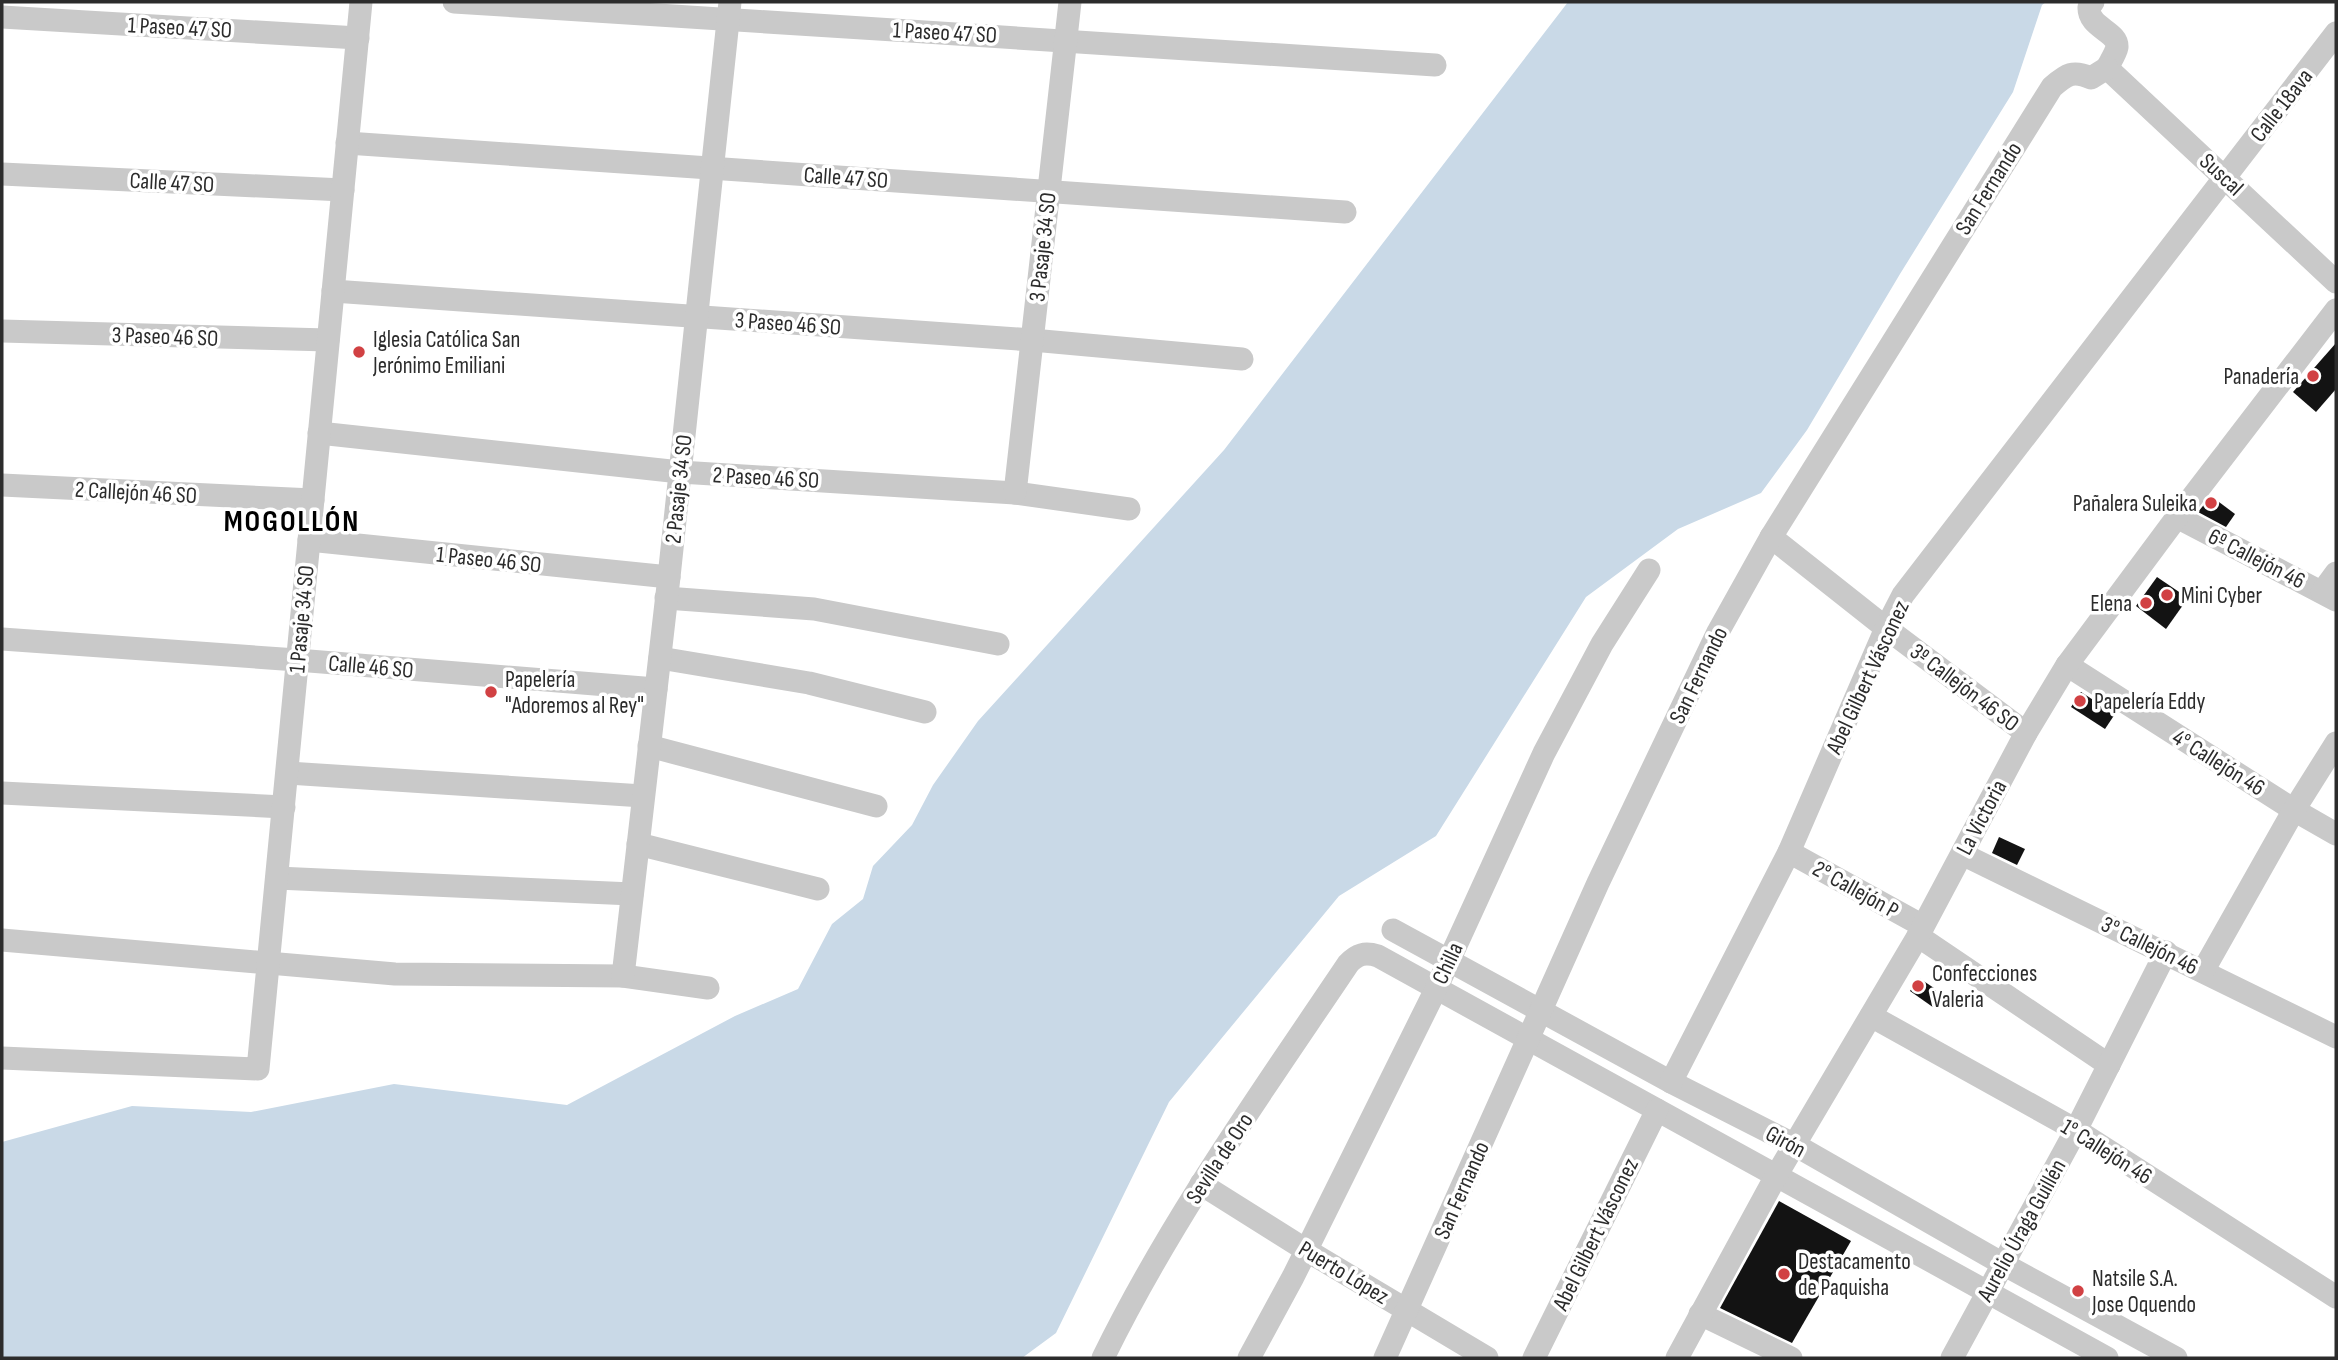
<svg xmlns="http://www.w3.org/2000/svg" width="2338" height="1360" font-family="'Sofia Sans Condensed',sans-serif">
  <style>
    .water { fill: #c9d9e7 }
    .building { fill: #131313 }
    .lines { fill: none; stroke-linecap: round; stroke-linejoin: round }
    .minor { stroke: #c9c9c9; stroke-width: 23 }
    .poi-dot { fill: #d14143; stroke: #fff; stroke-width: 2.5 }
    .labels { text-anchor: middle; stroke-width: 7; stroke-linejoin: round; paint-order: stroke }
    .street-label { font-size: 23px; fill: #2c2c2c; stroke: #fff }
    .poi-label { font-size: 23px; fill: #2c2c2c; stroke: #fff; text-anchor: start }
    .district-label { font-size: 30px; font-weight: bold; letter-spacing: 2px; fill: #000; stroke: #fff }
  </style>
  <rect width="100%" height="100%" fill="#fff"/>
  <path class="water" d="M1568,2H2046L2042,5L2013,92L1900,274L1807,430L1761,493L1678,529L1586,597L1436,836L1339,896L1169,1102L1056,1333L1022,1358H2V1142L132,1106L251,1112L394,1084L567,1105L735,1016L798,989L832,924L863,899L873,866L912,825L933,785L978,721L1224,450Z"/>
  <g class="building">
    <path d="M2336,343V389L2316,412L2293,392Z"/>
    <path d="M2211,496L2235,514L2226,527L2198,512Z"/>
    <path d="M2157,577L2188,598L2166,629L2136,606Z"/>
    <path d="M2081,692L2115,714L2105,729L2071,707Z"/>
    <path d="M1999,837L2025,849L2017,865L1992,853Z"/>
    <path d="M1919,978L1946,996L1937,1010L1910,991Z"/>
    <path d="M1779,1201L1851,1241L1792,1343L1720,1308Z"/>
  </g>
  <g class="lines">
    <g class="minor">
      <path d="M454,2C781,24 1108,42 1435,65"/>
      <path d="M2093,2L2089,7C2088,28 2118,31 2117,47C2116,53 2110,62 2107,68"/>
      <path d="M2,17L358,38"/>
      <path d="M2107,68L2336,282"/>
      <path d="M347,143L1345,212"/>
      <path d="M2,174L343,190"/>
      <path d="M333,291L1032,340L1242,359"/>
      <path d="M2,331L328,340"/>
      <path d="M319,433L680,472L1015,493L1129,509"/>
      <path d="M2,485L313,500"/>
      <path d="M1015,493L1070,2"/>
      <path d="M2177,517L2336,600"/>
      <path d="M1771,537L1886,628L2026,733"/>
      <path d="M309,540L669,577"/>
      <path d="M2322,592L2336,573"/>
      <path d="M666,598L814,609L998,644"/>
      <path d="M2,639L297,660L656,689"/>
      <path d="M660,658L809,683L925,712"/>
      <path d="M2067,665L2294,810L2336,834"/>
      <path d="M649,746L876,806"/>
      <path d="M288,773L643,796"/>
      <path d="M2,793L284,807"/>
      <path d="M638,844L818,889"/>
      <path d="M1789,852L1923,926"/>
      <path d="M1962,854L2336,1037"/>
      <path d="M277,878L632,894"/>
      <path d="M1393,930L1671,1082L1795,1145L2003,1264L2176,1358"/>
      <path d="M1918,936L2109,1065"/>
      <path d="M2,940L395,974L623,976L708,988"/>
      <path d="M2203,971L2294,810L2336,743"/>
      <path d="M623,976L669,577L730,2"/>
      <path d="M1871,1016L2076,1130L2336,1297"/>
      <path d="M2,1058L258,1069L361,2"/>
      <path d="M1671,1082L1789,852L1886,628L1903,595L2336,33"/>
      <path d="M1201,1184L1306,1250L1487,1358"/>
      <path d="M1700,1314L1791,1358"/>
      <path d="M1103,1358C1171,1219 1262,1092 1348,964C1357,954 1365,952 1378,956L2107,1358"/>
      <path d="M1249,1358L1293,1277L1436,989L1544,753L1602,644L1649,570"/>
      <path d="M1385,1358L1598,883L1718,632L1771,537L2052,87C2067,74 2073,70 2091,78L2107,68"/>
      <path d="M1534,1358L1657,1110"/>
      <path d="M1677,1358L1776,1176L1918,936L2026,733L2067,665L2177,517L2336,310"/>
      <path d="M1952,1358L2076,1130L2166,952"/>
    </g>
  </g>
  <g class="poi-dot">
    <circle cx="359" cy="352" r="7"/>
    <circle cx="2313" cy="376" r="7"/>
    <circle cx="2211" cy="503" r="7"/>
    <circle cx="2167" cy="595" r="7"/>
    <circle cx="2146" cy="603" r="7"/>
    <circle cx="491" cy="692" r="7"/>
    <circle cx="2080" cy="701" r="7"/>
    <circle cx="1918" cy="986" r="7"/>
    <circle cx="1784" cy="1274" r="7"/>
    <circle cx="2078" cy="1291" r="7"/>
  </g>
  <g class="labels">
    <g class="street-label">
      <text transform="translate(180 27) rotate(3)" y="8">1 Paseo 47 SO</text>
      <text transform="translate(945 32) rotate(3)" y="8">1 Paseo 47 SO</text>
      <text transform="translate(2281 105) rotate(-52)" y="8">Calle 18ava</text>
      <text transform="translate(2222 174) rotate(43)" y="8">Suscal</text>
      <text transform="translate(846 177) rotate(4)" y="8">Calle 47 SO</text>
      <text transform="translate(172 182) rotate(3)" y="8">Calle 47 SO</text>
      <text transform="translate(1988 188) rotate(-58)" y="8">San Fernando</text>
      <text transform="translate(1042 247) rotate(-84)" y="8">3 Pasaje 34 SO</text>
      <text transform="translate(788 323) rotate(4)" y="8">3 Paseo 46 SO</text>
      <text transform="translate(165 336) rotate(2)" y="8">3 Paseo 46 SO</text>
      <text transform="translate(766 477) rotate(3)" y="8">2 Paseo 46 SO</text>
      <text transform="translate(678 489) rotate(-84)" y="8">2 Pasaje 34 SO</text>
      <text transform="translate(136 492) rotate(3)" y="8">2 Callejón 46 SO</text>
      <text transform="translate(2257 558) rotate(27)" y="8">6º Callejón 46</text>
      <text transform="translate(489 559) rotate(6)" y="8">1 Paseo 46 SO</text>
      <text transform="translate(301 619) rotate(-85)" y="8">1 Pasaje 34 SO</text>
      <text transform="translate(371 666) rotate(5)" y="8">Calle 46 SO</text>
      <text transform="translate(1698 675) rotate(-64)" y="8">San Fernando</text>
      <text transform="translate(1867 677) rotate(-65)" y="8">Abel Gilbert Vásconez</text>
      <text transform="translate(1965 687) rotate(37)" y="8">3º Callejón 46 SO</text>
      <text transform="translate(2219 762) rotate(32)" y="8">4° Callejón 46</text>
      <text transform="translate(1981 817) rotate(-62)" y="8">La Victoria</text>
      <text transform="translate(1856 889) rotate(29)" y="8">2° Callejón P</text>
      <text transform="translate(2150 945) rotate(26)" y="8">3° Callejón 46</text>
      <text transform="translate(1447 963) rotate(-65)" y="8">Chilla</text>
      <text transform="translate(1786 1141) rotate(28)" y="8">Girón</text>
      <text transform="translate(2107 1151) rotate(32)" y="8">1° Callejón 46</text>
      <text transform="translate(1219 1158) rotate(-57)" y="8">Sevilla de Oro</text>
      <text transform="translate(1461 1190) rotate(-66)" y="8">San Fernando</text>
      <text transform="translate(2021 1230) rotate(-61)" y="8">Aurelio Úraga Guillén</text>
      <text transform="translate(1595 1234) rotate(-64)" y="8">Abel Gilbert Vásconez</text>
      <text transform="translate(1344 1272) rotate(31)" y="8">Puerto López</text>
    </g>
    <g class="poi-label">
      <text x="373" y="347">Iglesia Católica San<tspan x="373" dy="26">Jerónimo Emiliani</tspan></text>
      <text x="2299" y="384" text-anchor="end">Panadería</text>
      <text x="2197" y="511" text-anchor="end">Pañalera Suleika</text>
      <text x="2181" y="603">Mini Cyber</text>
      <text x="2132" y="611" text-anchor="end">Elena</text>
      <text x="505" y="687">Papelería<tspan x="505" dy="26">"Adoremos al Rey"</tspan></text>
      <text x="2094" y="709">Papelería Eddy</text>
      <text x="1932" y="981">Confecciones<tspan x="1932" dy="26">Valeria</tspan></text>
      <text x="1798" y="1269">Destacamento<tspan x="1798" dy="26">de Paquisha</tspan></text>
      <text x="2092" y="1286">Natsile S.A.<tspan x="2092" dy="26">Jose Oquendo</tspan></text>
    </g>
    <g class="district-label">
      <text x="292" y="531">MOGOLLÓN</text>
    </g>
  </g>
  <rect width="2338" height="1360" fill="none" stroke="#2c2c2c" stroke-width="7"/>
</svg>
